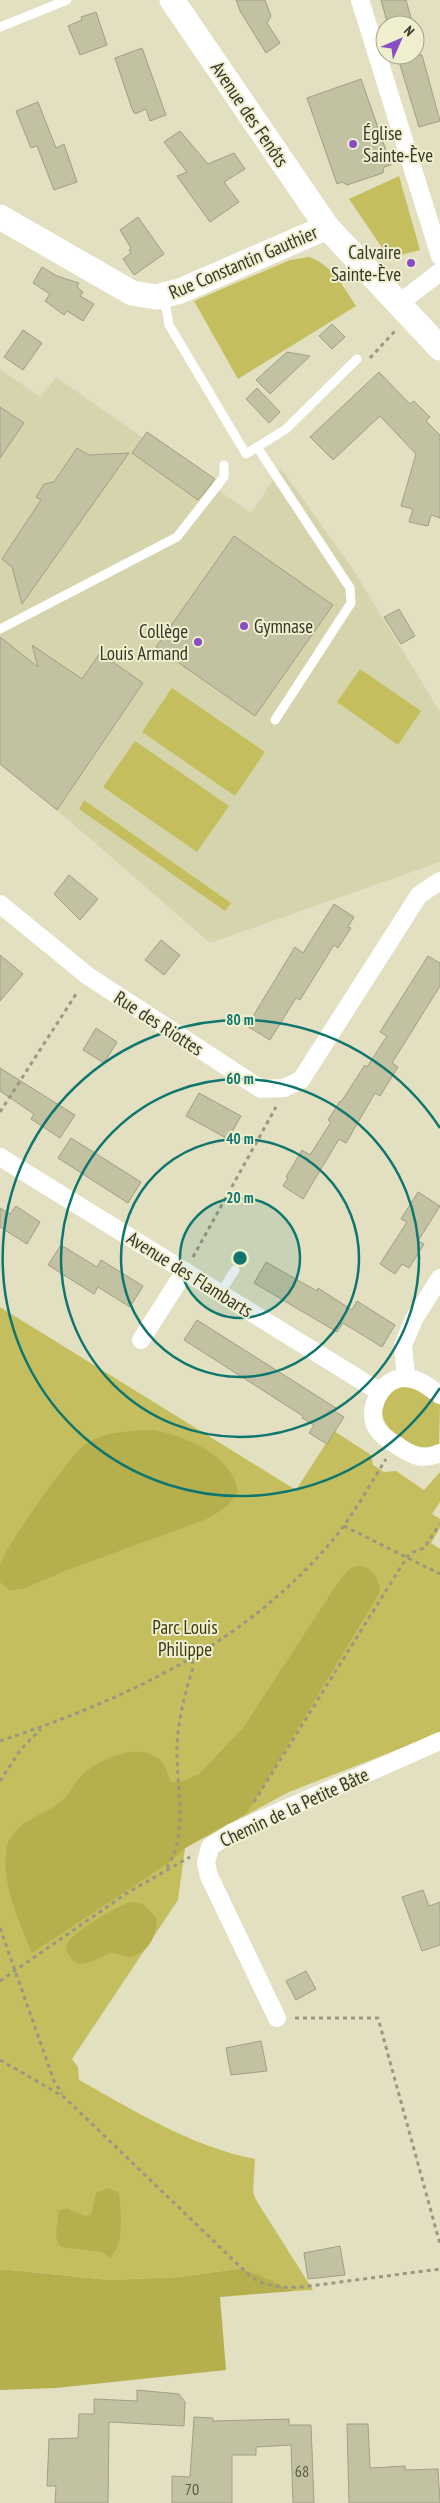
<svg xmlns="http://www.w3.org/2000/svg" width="440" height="2503" font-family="'PT Sans Narrow',sans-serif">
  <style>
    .built { fill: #d6d4ad }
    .green { fill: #c5be5f }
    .forest { fill: #b6af4d }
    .building { fill: #c2c1a2; stroke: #a19f82 }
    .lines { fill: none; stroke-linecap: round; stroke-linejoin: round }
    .path { stroke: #999881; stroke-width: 3; stroke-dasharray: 4 4; stroke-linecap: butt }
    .lane { stroke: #fff; stroke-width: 9 }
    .street { stroke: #fff; stroke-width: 18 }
    .secondary { stroke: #fff; stroke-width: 25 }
    .ring { fill: none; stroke: #0f766e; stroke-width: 2.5 }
    .poi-dot { fill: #8a4dc3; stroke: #efeece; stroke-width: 2 }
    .labels { text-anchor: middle; stroke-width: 4; stroke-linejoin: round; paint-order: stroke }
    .number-label { font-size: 16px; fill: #595948 }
    .street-label { font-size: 19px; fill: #36362a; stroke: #efeece }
    .poi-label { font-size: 19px; fill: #36362a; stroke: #efeece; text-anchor: start }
    .park-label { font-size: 19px; fill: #3c390f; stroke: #efeece }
    .centre { fill: #0f766e; stroke: #efeece; stroke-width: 2.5 }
    .ring-label { font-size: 15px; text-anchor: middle; font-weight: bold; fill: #0f766e; stroke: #efeece; stroke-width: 4; stroke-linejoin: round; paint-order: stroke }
  </style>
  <rect width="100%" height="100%" fill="#e2e0c1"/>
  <path class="built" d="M0,369L40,397L56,377L143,438L147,432L215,479L211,485L251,513L281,468L354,571L440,712V862L210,943L57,810L0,764Z"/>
  <g class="green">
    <path d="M399,176L420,250L389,258L349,199Z"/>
    <path d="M309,257C332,265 343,286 356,306L238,379L194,301L290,260Z"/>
    <path d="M360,669L421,711L398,745L337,702Z"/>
    <path d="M172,688L265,752L235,796L142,732Z"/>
    <path d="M135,741L229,806L197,852L103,787Z"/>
    <path d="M84,800L231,903L225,911L79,809Z"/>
    <path d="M0,1307L296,1490L334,1431L371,1455L373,1465L384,1472L396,1471L424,1490L440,1472V1502L432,1514L440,1519V1528L431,1543L440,1549V1733L289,1792L185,1848L178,1900L72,2059L78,2067L79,2080C135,2111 190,2146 255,2159L253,2192L256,2200L313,2290L294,2291L237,2269L179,2277L109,2280L0,2269Z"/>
    <path d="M403,1387L418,1390L440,1405L439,1444C399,1462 354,1398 403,1387Z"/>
  </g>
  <g class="forest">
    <path d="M153,1430C184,1435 233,1456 238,1491C232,1505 220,1511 207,1519L70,1569L23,1589L9,1590L0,1582C0,1577 0,1571 0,1566C3,1550 71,1453 86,1444C105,1431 130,1431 153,1430Z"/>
    <path d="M356,1566C372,1565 379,1577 380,1592L247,1813L185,1848L167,1864L32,1953C19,1922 0,1881 7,1846C16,1818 47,1816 65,1798C71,1792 74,1783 81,1776C98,1760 135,1742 158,1758C165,1763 168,1774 171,1782H181L199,1774L243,1728L337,1584L348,1570Z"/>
    <path d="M130,1902L143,1904L156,1917C160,1932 147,1955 130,1957C124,1957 118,1953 111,1953C94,1958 75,1978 66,1947C68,1934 116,1907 130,1902Z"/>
    <path d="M109,2188L119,2193C121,2212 125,2243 110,2258L102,2252L61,2247C51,2236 60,2224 58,2211L67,2208L84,2216L91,2215L96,2193Z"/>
    <path d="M0,2269L109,2280L179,2277L237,2269L254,2273L294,2291L220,2297L226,2370L56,2388L0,2390Z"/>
  </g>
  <g class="building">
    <path d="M236,0H265L271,16L267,23L280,43L266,53L240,11Z"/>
    <path d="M381,0H406L413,25H388Z"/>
    <path d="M96,12L107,45L80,55L68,26L82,20L81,17Z"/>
    <path d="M142,48L166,115L150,121L146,109L135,114L132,109L115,58Z"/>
    <path d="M397,55H422L440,121L419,127Z"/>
    <path d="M361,79L391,165L384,167L383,173L347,185L342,182L337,184L307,98Z"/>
    <path d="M38,102L56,148L64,144L77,182L54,190L37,146L31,148L16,111Z"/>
    <path d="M180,131L208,164L234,153L245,169L224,182L239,202L210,222L177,176L187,172L164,142Z"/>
    <path d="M138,217L164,254L134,275L123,259L131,253L129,250L131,248L120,230Z"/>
    <path d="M42,267L57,276L79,283L77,287L83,292L80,296L94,304L83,321L67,311L64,315L45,301L50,294L33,283Z"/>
    <path d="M332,324L345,337L332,349L319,336Z"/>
    <path d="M23,330L42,343L23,370L4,357Z"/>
    <path d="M287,352L310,356L270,394L256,380Z"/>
    <path d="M379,372L410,404L414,401L430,417L426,421L440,435V518L431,515L428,526L409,522L413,509L401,506L416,454L380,416L333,460L310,437Z"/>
    <path d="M257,388L280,412L269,423L246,399Z"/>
    <path d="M0,407L24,423L0,458Z"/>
    <path d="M147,432L215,479L198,500L132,453Z"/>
    <path d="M77,448L89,455L129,453L22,604L12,567L2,559L41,500L36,497L44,484L54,482Z"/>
    <path d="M234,536L333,605L255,716L156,647Z"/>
    <path d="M399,609L415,636L401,644L384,617Z"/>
    <path d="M0,637L38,667L32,645L82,679L100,653L143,683L57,810L0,764Z"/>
    <path d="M69,875L98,899L80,920L54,894Z"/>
    <path d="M334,904L354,917L348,927L351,928L338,948L334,945L300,1000L296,998L270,1040L247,1026L295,947L303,953Z"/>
    <path d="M161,940L180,955L164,975L145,960Z"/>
    <path d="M0,955L23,974L0,1001Z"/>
    <path d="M428,956L440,963V986L392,1063L398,1067L380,1096L375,1093L346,1143L339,1139L303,1199L283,1186L288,1178L286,1177L302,1150L310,1155L331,1122L328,1120L340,1101L341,1102L365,1065L367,1067L387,1036L380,1032Z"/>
    <path d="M96,1028L117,1042L104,1063L83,1050Z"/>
    <path d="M0,1068L75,1115L60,1138L31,1119L34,1114L0,1091Z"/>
    <path d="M199,1093L241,1116L228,1139L186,1116Z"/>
    <path d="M71,1138L141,1182L128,1203L58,1158Z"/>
    <path d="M418,1192L440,1206L418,1241L424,1244L409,1268L402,1264L395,1274L380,1264L407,1222L401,1219Z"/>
    <path d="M16,1206L40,1222L27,1244L0,1227V1208L10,1214Z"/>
    <path d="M61,1245L97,1267L101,1260L143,1286L130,1307L98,1287L94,1294L48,1265Z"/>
    <path d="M266,1262L317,1291L318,1288L352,1310L357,1301L395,1325L382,1347L343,1323L337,1332L254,1283Z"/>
    <path d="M197,1320L336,1408L334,1411L344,1417L327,1444L309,1433L314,1425L302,1418L303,1416L184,1340Z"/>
    <path d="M423,1890L429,1906L440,1902V1945L422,1951L402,1897Z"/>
    <path d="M306,1971L316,1989L296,2000L286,1981Z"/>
    <path d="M261,2041L267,2071L231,2075L226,2048Z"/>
    <path d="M340,2246L345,2275L308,2279L304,2253Z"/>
    <path d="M137,2390L179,2394L185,2402L184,2426L109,2422L108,2503H55L56,2486H47L49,2439L78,2438L79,2414H94V2399L137,2401Z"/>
    <path d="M194,2417L213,2418V2421L289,2419V2425H311L314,2503H293L291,2445L256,2447V2455H232V2503H172V2476L190,2477Z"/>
    <path d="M347,2424H368L370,2468L405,2466V2470L438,2469L440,2503H349Z"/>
  </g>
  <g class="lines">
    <g class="path">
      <path d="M370,358L395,331"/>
      <path d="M0,1112L78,991"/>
      <path d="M193,1257L276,1107"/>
      <path d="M344,1526L440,1574"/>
      <path d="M0,1741C126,1699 244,1645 332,1541C353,1516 369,1486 386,1459"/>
      <path d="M0,1781L21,1749L41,1729"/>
      <path d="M254,1802L407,1557L411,1553L424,1548L440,1524"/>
      <path d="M167,1868C189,1831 176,1788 177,1747C178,1720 185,1692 193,1668L192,1659"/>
      <path d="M0,1928L54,2081L62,2094"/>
      <path d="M0,1981L127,1893L190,1857"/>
      <path d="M295,2018H378L440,2244"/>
      <path d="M0,2060L64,2097L251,2277C267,2287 284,2288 302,2287L440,2269"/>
    </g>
    <g class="lane">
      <path d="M0,27L67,0"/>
      <path d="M164,296L169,325L246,454L286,429L357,359"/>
      <path d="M257,447L350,588L351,603L275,720"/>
      <path d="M0,629L177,537L224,477V465"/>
      <path d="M220,1293L235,1270"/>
    </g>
    <g class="street">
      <path d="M360,0L440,256"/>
      <path d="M397,305L440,272"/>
      <path d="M0,904L88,976L261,1089L284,1088L301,1080L419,895L440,881"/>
      <path d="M0,1157L380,1392"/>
      <path d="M141,1340L185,1271"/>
      <path d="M406,1378L403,1345L414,1319L440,1278"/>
      <path d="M440,1395C431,1389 421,1380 410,1378C385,1374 367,1404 375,1425C380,1436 392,1442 401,1448C415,1457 424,1460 440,1453"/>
      <path d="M277,2018L209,1876L206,1863L210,1847L231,1833L440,1741"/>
    </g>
    <g class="secondary">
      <path d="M172,0L327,227L440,348"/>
      <path d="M0,217L132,293L156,297L180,291L327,227"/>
    </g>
  </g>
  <circle cx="240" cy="1258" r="60" fill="#0f766e" fill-opacity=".12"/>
  <g class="ring">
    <circle cx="240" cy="1258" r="60"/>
    <circle cx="240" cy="1258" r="119"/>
    <circle cx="240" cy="1258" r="179"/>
    <path d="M440 1388A238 238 0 1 1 440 1128"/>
  </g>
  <g class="poi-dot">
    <circle cx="353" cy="144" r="5"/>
    <circle cx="411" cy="263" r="5"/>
    <circle cx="244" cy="626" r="5"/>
    <circle cx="198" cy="642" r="5"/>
  </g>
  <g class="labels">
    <g class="number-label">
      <text x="302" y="2477">68</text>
      <text x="192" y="2495">70</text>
    </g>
    <g class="street-label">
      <text transform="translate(250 114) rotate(56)" y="7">Avenue des Fenôts</text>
      <text transform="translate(243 262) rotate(-23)" y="7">Rue Constantin Gauthier</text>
      <text transform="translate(159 1023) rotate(33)" y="7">Rue des Riottes</text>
      <text transform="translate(190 1274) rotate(32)" y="7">Avenue des Flambarts</text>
      <text transform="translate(294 1807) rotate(-25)" y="7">Chemin de la Petite Bâte</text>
    </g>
    <g class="poi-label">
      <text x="363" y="140">Église<tspan x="363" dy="22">Sainte-Ève</tspan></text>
      <text x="401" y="259" text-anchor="end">Calvaire<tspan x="401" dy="22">Sainte-Ève</tspan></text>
      <text x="254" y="633">Gymnase</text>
      <text x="188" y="638" text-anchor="end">Collège<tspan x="188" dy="22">Louis Armand</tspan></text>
    </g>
    <g class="park-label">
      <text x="185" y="1634">Parc Louis<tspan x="185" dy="22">Philippe</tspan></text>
    </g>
  </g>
  <circle cx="240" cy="1258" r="8" class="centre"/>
  <g class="ring-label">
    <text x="240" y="1025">80 m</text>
    <text x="240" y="1084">60 m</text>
    <text x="240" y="1144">40 m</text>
    <text x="240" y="1203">20 m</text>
  </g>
  <g transform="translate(400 40) rotate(45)"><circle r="24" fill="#efeece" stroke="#a5a48c"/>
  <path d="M0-4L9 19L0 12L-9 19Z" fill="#8a4dc3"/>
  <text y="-8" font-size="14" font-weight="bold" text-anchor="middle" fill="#36362a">N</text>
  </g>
</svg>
